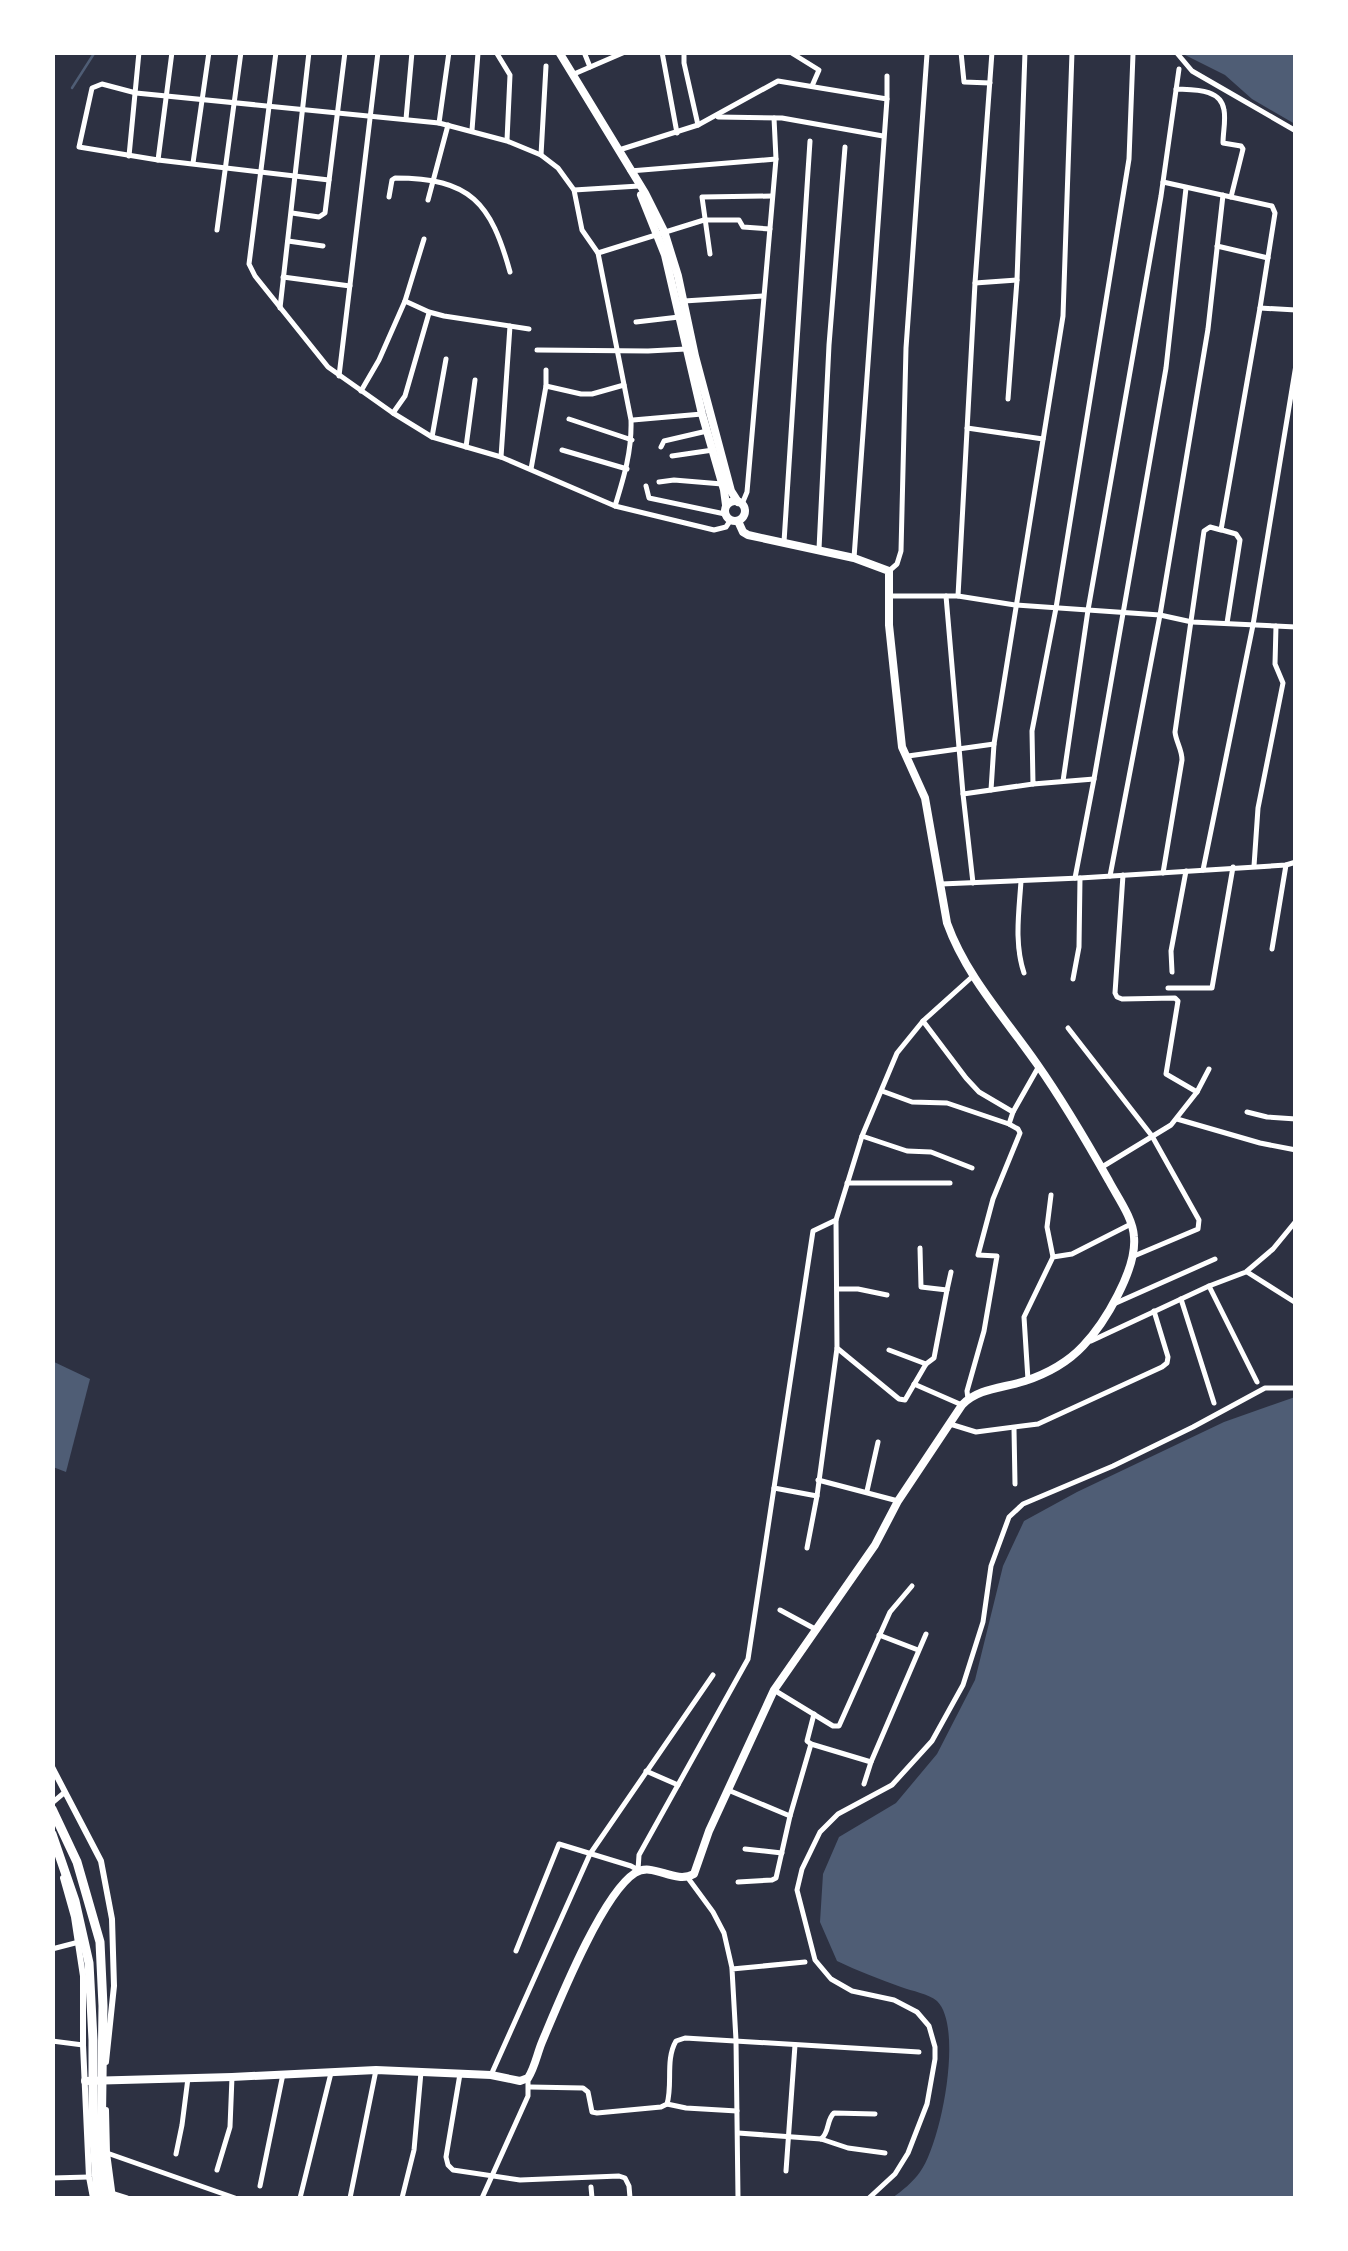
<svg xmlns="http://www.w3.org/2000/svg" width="1348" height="2251" font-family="Quicksand,sans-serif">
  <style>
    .water { fill: #4f5d75 }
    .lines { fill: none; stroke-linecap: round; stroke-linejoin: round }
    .stream { stroke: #4f5d75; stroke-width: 2.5 }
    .minor { stroke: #fff; stroke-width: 5 }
    .tertiary { stroke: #fff; stroke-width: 6 }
    .secondary { stroke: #fff; stroke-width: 8 }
    .trunk { stroke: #fff; stroke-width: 9 }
  </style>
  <rect width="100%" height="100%" fill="#2d3142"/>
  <g class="water">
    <path d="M1181,53H1295V124L1252,99L1225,75Z"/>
    <path d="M52,1361L90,1379L66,1472L53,1467Z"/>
    <path d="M1295,1397V2198H892C902,2191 913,2182 920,2172C941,2144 964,2027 937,2001C929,1994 912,1991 901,1987C879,1979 858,1971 837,1961L820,1922L823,1874L839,1837L896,1803L937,1754L975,1680L1003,1566L1024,1521L1077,1492L1224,1422Z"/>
  </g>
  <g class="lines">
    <path class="stream" d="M72,88L95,52"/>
    <g class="minor">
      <path d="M276,52L249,264L255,276L328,367L393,413L432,437L501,457L615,506L714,530L726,527L730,521"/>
      <path d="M496,52L510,75L507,140"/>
      <path d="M584,52L590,67"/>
      <path d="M662,52L677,133"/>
      <path d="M684,52V63L698,125"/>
      <path d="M790,52L819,70L812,86"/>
      <path d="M961,52L964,82L990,83"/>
      <path d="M1176,52L1192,71L1296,131"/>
      <path d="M574,74L625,52"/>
      <path d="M1176,89C1193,90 1221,88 1224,110C1226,120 1223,132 1223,143L1241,146L1243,149L1231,197"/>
      <path d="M718,117L782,118L883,136"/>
      <path d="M406,119L412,52"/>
      <path d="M439,123L449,52"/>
      <path d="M472,130L478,53"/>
      <path d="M619,150L698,125L778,81L887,99V76"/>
      <path d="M541,155L546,66"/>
      <path d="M129,156L139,52"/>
      <path d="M158,160L172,52"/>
      <path d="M193,163L209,52"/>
      <path d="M630,171L776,159"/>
      <path d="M329,180L158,160L79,147L92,88L102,84L136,93L439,123L507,141L541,155L558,168L574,190L582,230L598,253L631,420C632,451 624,477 615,506"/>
      <path d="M1163,182L1272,206L1275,213L1260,308L1221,530L1210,527L1204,531L1175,732C1176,742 1182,749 1182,760L1163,873"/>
      <path d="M574,190L639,186"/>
      <path d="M389,197L392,180L395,178C471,178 491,203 510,272"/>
      <path d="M428,200L448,125"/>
      <path d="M292,213L319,217L325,213L345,52"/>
      <path d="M217,230L241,52"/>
      <path d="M288,241L323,246"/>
      <path d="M1217,246L1268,258"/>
      <path d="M598,253L704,220H739L743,227L770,229"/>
      <path d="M710,254L702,197L772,196"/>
      <path d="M283,277L350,286"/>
      <path d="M975,283L1017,280"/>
      <path d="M405,301L424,239"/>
      <path d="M684,301L763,296"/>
      <path d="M280,308L309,52"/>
      <path d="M1260,308L1296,310"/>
      <path d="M636,322L679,317"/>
      <path d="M537,350L648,351L686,349"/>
      <path d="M546,370V386"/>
      <path d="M339,376L378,52"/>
      <path d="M361,391L379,360L405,301L429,312L444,316L529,329"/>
      <path d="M1008,399L1017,280L1025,52"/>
      <path d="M393,413L405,396L429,313"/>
      <path d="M569,419L632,440"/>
      <path d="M633,420L702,414"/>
      <path d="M967,428L1043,439"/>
      <path d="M432,437L446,359"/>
      <path d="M466,447L475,380"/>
      <path d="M661,447L664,441L707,431"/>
      <path d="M562,450L627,469"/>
      <path d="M672,456L713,450"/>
      <path d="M501,457L510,326"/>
      <path d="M531,469L546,386L581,394H592L624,385"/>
      <path d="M659,482L674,480L722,484"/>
      <path d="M646,486L649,498L725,514"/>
      <path d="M742,504L747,492L776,159L774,118"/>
      <path d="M1222,530L1236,534L1240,540L1227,623"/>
      <path d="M784,542L810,141"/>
      <path d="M819,549L829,345L845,147"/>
      <path d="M854,558L887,99"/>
      <path d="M889,571L897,564L901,551L906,348L927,54"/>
      <path d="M890,596H958L1015,605L1160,615L1192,622L1296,627"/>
      <path d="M946,596L963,794"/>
      <path d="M958,596L975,283L992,52"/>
      <path d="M908,756L994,744"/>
      <path d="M1094,779L1033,784L1032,731L1056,608L1129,159L1133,54"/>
      <path d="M1063,781L1088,610L1161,196L1179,69"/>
      <path d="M991,790L994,744L1063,316L1072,52"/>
      <path d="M1254,866L1258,808L1283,683L1275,664L1276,626"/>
      <path d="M1203,870L1253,625L1296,365"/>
      <path d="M1110,876L1160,615L1208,329L1223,195"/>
      <path d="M1075,878L1094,779L1166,368L1186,188"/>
      <path d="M1021,881C1019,912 1014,943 1024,973"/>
      <path d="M973,883L963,794L1033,784"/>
      <path d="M941,884L1080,878L1286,865L1296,862"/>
      <path d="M1272,949L1286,865"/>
      <path d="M1172,972L1171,951L1186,871"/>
      <path d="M1073,979L1079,947L1080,878"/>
      <path d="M1168,988H1212L1233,867"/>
      <path d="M923,1021L966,1078L979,1092L1013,1112"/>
      <path d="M1068,1028L1152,1136L1199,1220L1198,1229L1134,1256"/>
      <path d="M882,1091L912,1102L947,1103L1009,1124L1018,1129L1020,1133L993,1199L978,1255L997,1256L984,1331L967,1391L968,1399"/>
      <path d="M1197,1092L1209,1069"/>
      <path d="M1247,1112L1267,1117L1296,1119"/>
      <path d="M1177,1119L1260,1143L1296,1150"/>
      <path d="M1009,1124L1013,1112L1039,1066"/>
      <path d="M862,1136L907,1151L931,1152L972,1168"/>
      <path d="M1102,1167L1171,1125L1197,1092L1166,1074L1178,1001L1175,998L1122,999L1117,997L1115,993L1123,875"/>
      <path d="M847,1183H950"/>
      <path d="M1051,1195L1047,1227L1053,1257"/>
      <path d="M836,1220L837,1348L899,1399L905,1400L926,1364L934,1358L947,1290"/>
      <path d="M920,1248L921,1287L947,1290L951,1272"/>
      <path d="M1247,1272L1296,1303"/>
      <path d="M1209,1286L1257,1382"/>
      <path d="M837,1289H858L887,1295"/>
      <path d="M1181,1299L1214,1403"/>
      <path d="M1116,1303L1215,1259"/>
      <path d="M1091,1341L1209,1286L1246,1272L1273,1249L1296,1221"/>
      <path d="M889,1350L926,1364"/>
      <path d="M1028,1380L1024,1317L1053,1257L1072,1254L1131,1224"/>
      <path d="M914,1384L962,1405"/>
      <path d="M950,1424L976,1432L1038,1424L1162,1367L1167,1363L1168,1357L1154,1311"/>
      <path d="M1014,1429L1015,1484"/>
      <path d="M818,1480L898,1501"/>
      <path d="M774,1488L817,1496"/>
      <path d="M867,1491L878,1442"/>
      <path d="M807,1548L817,1496L837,1348"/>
      <path d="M780,1610L817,1630"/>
      <path d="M879,1635L918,1650"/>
      <path d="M774,1690L833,1726H839L890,1612L912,1586"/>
      <path d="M811,1744L807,1741L814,1714"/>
      <path d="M646,1771L678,1785"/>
      <path d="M864,1784L871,1762L926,1634"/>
      <path d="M728,1790L790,1816"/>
      <path d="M52,1803L65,1792"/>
      <path d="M745,1849L782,1853"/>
      <path d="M688,1878L713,1912L724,1933L732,1968"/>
      <path d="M738,1882L772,1880L776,1878L790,1816L811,1744L871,1762"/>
      <path d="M52,1949L79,1942"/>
      <path d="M516,1951L559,1844L631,1866L638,1870L639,1855L748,1659L813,1231L836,1220L862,1136L897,1053L923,1021L973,976"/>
      <path d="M52,2041L83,2045"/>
      <path d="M460,2074L446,2157L448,2165L453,2170L520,2180L619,2176L625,2178L629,2186L630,2198"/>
      <path d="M491,2075L590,1854L713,1675"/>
      <path d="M530,2087L583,2088L588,2092L592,2112L597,2113L661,2107L667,2104C673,2084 665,2060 676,2041L685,2038L919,2052"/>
      <path d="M667,2104L686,2108L737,2111"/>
      <path d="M738,2133L821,2139L848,2148L885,2153"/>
      <path d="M821,2139C830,2132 826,2120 834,2113L875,2114"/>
      <path d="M107,2153L235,2198"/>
      <path d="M176,2154L182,2125L188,2078"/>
      <path d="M217,2170L230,2127L232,2077"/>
      <path d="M786,2171L795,2045"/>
      <path d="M52,2178L89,2177"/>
      <path d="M260,2186L283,2074"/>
      <path d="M591,2187L592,2198"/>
      <path d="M111,2193L127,2198"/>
      <path d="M300,2198L331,2073"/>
      <path d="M350,2198L376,2070"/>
      <path d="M402,2198L414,2150L421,2072"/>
      <path d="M482,2198L528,2096V2078"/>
      <path d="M738,2198L736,2040L732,1969L805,1962"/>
      <path d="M869,2198L895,2174L908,2153L927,2104L935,2059V2047L929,2026L917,2012L894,2000L852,1991L831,1979L815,1960L797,1890L802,1869L820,1832L838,1814L892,1785L932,1741L963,1685L983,1622L991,1566L1009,1517L1023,1504L1113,1466L1193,1427L1265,1388H1296"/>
    </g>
    <g class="tertiary">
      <path d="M52,1767L101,1861L112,1919L114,1986L106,2062"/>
      <path d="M63,1878L74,1917L83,1976V2045L89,2177L93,2198"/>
      <path d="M106,2110L107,2153L113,2198"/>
    </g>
    <g class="secondary">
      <path d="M559,52L645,193L664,231L678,276L695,356L731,491L738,502"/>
      <path d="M641,195L665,255L702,414L724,490L726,505"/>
      <circle cx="735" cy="511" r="10"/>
      <path d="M85,2081L232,2077L376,2070L491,2075L520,2081L528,2078C535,2067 537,2054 542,2042C558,2004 602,1894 635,1873C653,1861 674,1885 694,1874L709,1831L774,1690L875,1545L898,1501L962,1405C978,1388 1004,1388 1025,1381C1046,1374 1068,1362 1083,1346C1105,1323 1137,1269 1134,1237C1133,1218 1118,1198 1109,1181C1087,1142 1063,1101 1037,1064C1005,1018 966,976 947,923L925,798L902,747L889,625V571L854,558L748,535L743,532L738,521"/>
    </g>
    <g class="trunk">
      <path d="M52,1809L77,1862L100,1942L103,2006L101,2153L106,2198"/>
      <path d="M52,1834L75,1901L89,1963L93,2040V2124L98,2198"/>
    </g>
  </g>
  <rect width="1348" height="2251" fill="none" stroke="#ffffff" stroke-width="110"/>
</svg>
